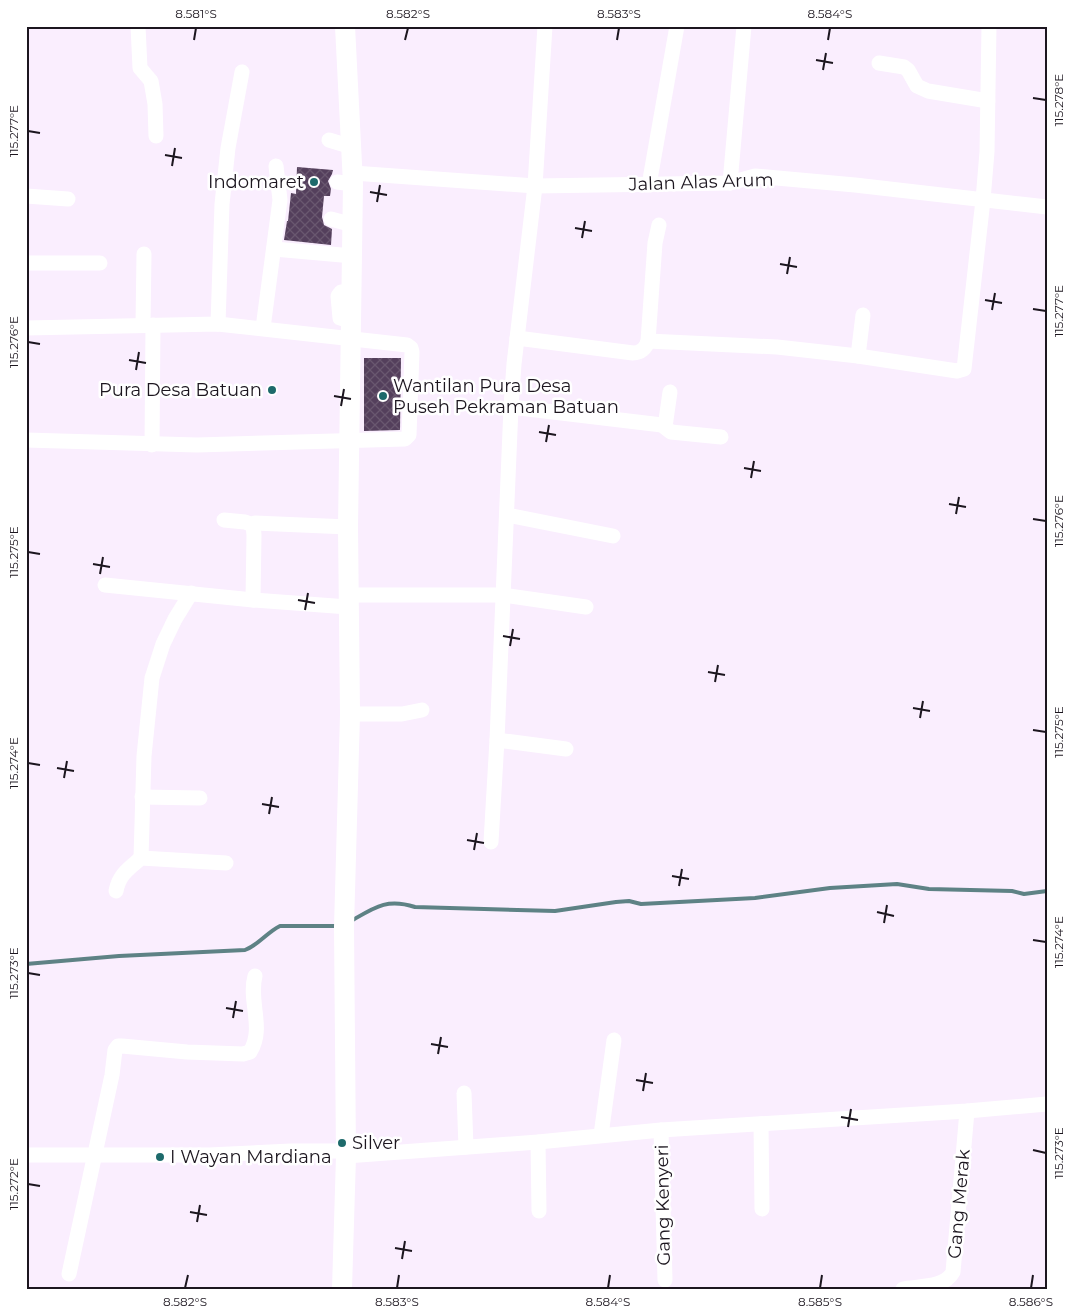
<svg xmlns="http://www.w3.org/2000/svg" width="1073" height="1315" font-family="Montserrat,sans-serif">
  <style>
    .lines { fill: none; stroke-linecap: round; stroke-linejoin: round }
    .stream { stroke: #5e8285; stroke-width: 4 }
    .building { fill: url(#building-cross-hatch) }
    .minor { stroke: #fff; stroke-width: 15 }
    .major { stroke: #fff; stroke-width: 20 }
    .ticks { fill: none; stroke: #1c161f; stroke-width: 2 }
    .poi-dot { fill: #1d6a6b; stroke: #fff; stroke-width: 2 }
    .labels { text-anchor: middle; stroke-width: 5; stroke-linejoin: round; paint-order: stroke }
    .poi-label { font-size: 18px; fill: #1c161f; stroke: #fff; text-anchor: start }
    .street-label { font-size: 18px; fill: #1c161f; stroke: #fff }
    .neatline { fill: none; stroke: #1c161f; stroke-width: 2 }
    .ticks-label { font-size: 12px; text-anchor: middle; fill: #1c161f }
  </style>
  <defs>
    <pattern id="building-cross-hatch" width="8" height="8" patternUnits="userSpaceOnUse" patternTransform="scale(1.25)"><rect width="8" height="8" fill="#543f5c"/><path d="M0 0l8 8M0 8l8-8" fill="none" stroke="#69576f"/></pattern>
  </defs>
  <rect width="100%" height="100%" fill="#faeefe"/>
  <g class="lines">
    <g class="stream">
      <path d="M351,921C375,907 387,898 415,907L555,911L616,902L629,901L641,904L755,898L830,888L897,884L929,889L1012,891L1024,894L1047,891"/>
      <path d="M26,964L119,956L245,950C260,944 266,933 280,926H338"/>
    </g>
  </g>
  <g class="building">
    <path d="M297,167L333,170L332,174L328,181L331,189L330,196H324L322,217L324,225L332,229L331,245L284,240L287,221H288L291,193L296,194Z"/>
    <path d="M364,358H401L400,430L364,431Z"/>
  </g>
  <g class="lines">
    <g class="minor">
      <path d="M138,26L140,68L151,81L155,104L156,136"/>
      <path d="M879,63L904,67L908,70L917,86L928,91L988,101"/>
      <path d="M329,140L352,147"/>
      <path d="M353,173L535,186L730,183L755,176L855,185L1047,207"/>
      <path d="M337,182L353,184"/>
      <path d="M730,183L744,26"/>
      <path d="M649,185L677,26"/>
      <path d="M26,196L68,199"/>
      <path d="M331,219L353,225"/>
      <path d="M274,249L353,256"/>
      <path d="M26,263H100"/>
      <path d="M352,322L340,318L338,296L341,292L352,291"/>
      <path d="M218,324L222,204L228,148L242,72"/>
      <path d="M143,325L144,254"/>
      <path d="M26,328L218,324L407,345L411,348L412,352L409,435L405,439L197,445L26,440"/>
      <path d="M263,328L280,200L276,166"/>
      <path d="M517,338L633,353C641,353 646,348 648,341L655,243L659,225"/>
      <path d="M648,341L777,347L858,356L957,371L964,369L983,200L987,152L989,26"/>
      <path d="M858,356L863,315"/>
      <path d="M511,407L662,425L671,432L721,437"/>
      <path d="M665,427L670,392"/>
      <path d="M152,445L153,325"/>
      <path d="M507,515L613,536"/>
      <path d="M224,520L245,522L253,525L254,535L253,600"/>
      <path d="M253,525L255,523L348,527"/>
      <path d="M105,585L253,600L348,607"/>
      <path d="M349,595H503L586,607"/>
      <path d="M350,714H402L422,710"/>
      <path d="M497,740L566,749"/>
      <path d="M142,797L200,798"/>
      <path d="M491,842L497,740L511,407L514,364L535,186L545,26"/>
      <path d="M141,858L144,756L152,678L163,644L175,619L191,593"/>
      <path d="M116,891C119,875 128,869 141,858L226,863"/>
      <path d="M464,1093L466,1147"/>
      <path d="M761,1124L762,1209"/>
      <path d="M661,1130L665,1280"/>
      <path d="M601,1135L614,1040"/>
      <path d="M538,1142L539,1211"/>
      <path d="M26,1155H209L291,1151H345"/>
      <path d="M346,1156L538,1142L661,1130L967,1111L1047,1104"/>
      <path d="M69,1274L112,1075L115,1050L118,1046H122L187,1052L243,1054L250,1052C265,1028 248,1001 255,976"/>
      <path d="M903,1289C919,1286 945,1288 953,1272L967,1111"/>
    </g>
    <path class="major" d="M342,1289L346,1156L344,927L350,714L348,527L353,184L345,26"/>
  </g>
  <path class="ticks" d="M194,40L196,28M405,40L408,28M617,40L619,28M828,40L830,28M816,60L833,63M823,70L826,53M1033,98L1046,100M28,131L40,133M165,155L182,158M172,166L175,148M370,192L387,195M377,202L380,185M575,228L592,231M582,238L585,221M780,264L797,267M787,274L790,257M985,300L1002,303M1033,309L1046,311M992,310L995,293M28,342L40,344M129,360L146,363M136,370L139,352M334,396L351,399M341,406L344,389M539,432L556,435M546,442L549,425M744,468L761,471M751,478L754,461M949,504L966,507M956,514L959,497M1033,519L1046,521M28,552L40,554M93,564L110,567M100,574L103,557M298,600L315,603M305,610L308,593M503,636L520,639M510,646L513,629M708,672L725,675M715,682L718,665M913,708L930,711M920,718L923,701M1033,730L1046,732M28,763L40,765M57,768L74,771M64,778L67,761M262,804L279,807M269,814L272,797M467,840L484,843M474,850L477,833M672,876L689,879M679,886L682,869M877,912L894,916M884,923L887,905M1033,940L1046,942M28,973L40,975M226,1008L243,1011M233,1018L236,1001M431,1044L448,1047M438,1054L441,1037M636,1080L653,1083M643,1091L646,1073M841,1117L858,1120M848,1127L851,1109M1033,1150L1046,1153M28,1184L40,1186M190,1212L207,1215M197,1222L200,1205M395,1248L412,1251M402,1259L405,1241M185,1288L188,1275M397,1288L399,1275M608,1288L610,1275M820,1288L822,1275M1031,1288L1033,1275"/>
  <g class="poi-dot">
    <circle cx="314" cy="182" r="5"/>
    <circle cx="272" cy="390" r="5"/>
    <circle cx="383" cy="396" r="5"/>
    <circle cx="342" cy="1143" r="5"/>
    <circle cx="160" cy="1157" r="5"/>
  </g>
  <g class="labels">
    <g class="poi-label">
      <text x="304" y="188" text-anchor="end">Indomaret</text>
      <text x="393" y="392">Wantilan Pura Desa<tspan x="393" dy="21">Puseh Pekraman Batuan</tspan></text>
      <text x="262" y="396" text-anchor="end">Pura Desa Batuan</text>
      <text x="352" y="1149">Silver</text>
      <text x="170" y="1163">I Wayan Mardiana</text>
    </g>
    <g class="street-label">
      <text transform="translate(701 182) rotate(-2)" y="6">Jalan Alas Arum</text>
      <text transform="translate(959 1204) rotate(-85)" y="6">Gang Merak</text>
      <text transform="translate(663 1205) rotate(-91)" y="6">Gang Kenyeri</text>
    </g>
  </g>
  <rect width="1073" height="1315" fill="none" stroke="#ffffff" stroke-width="55"/>
  <rect x="28" y="28" width="1018" height="1260" class="neatline"/>
  <g class="ticks-label">
    <text x="196" y="18">8.581°S</text>
    <text x="408" y="18">8.582°S</text>
    <text x="619" y="18">8.583°S</text>
    <text x="830" y="18">8.584°S</text>
    <text transform="translate(1059 100) rotate(-90)" y="4">115.278°E</text>
    <text transform="translate(14 131) rotate(-90)" y="4">115.277°E</text>
    <text transform="translate(1059 311) rotate(-90)" y="4">115.277°E</text>
    <text transform="translate(14 342) rotate(-90)" y="4">115.276°E</text>
    <text transform="translate(1059 521) rotate(-90)" y="4">115.276°E</text>
    <text transform="translate(14 552) rotate(-90)" y="4">115.275°E</text>
    <text transform="translate(1059 732) rotate(-90)" y="4">115.275°E</text>
    <text transform="translate(14 763) rotate(-90)" y="4">115.274°E</text>
    <text transform="translate(1059 942) rotate(-90)" y="4">115.274°E</text>
    <text transform="translate(14 973) rotate(-90)" y="4">115.273°E</text>
    <text transform="translate(1059 1153) rotate(-90)" y="4">115.273°E</text>
    <text transform="translate(14 1184) rotate(-90)" y="4">115.272°E</text>
    <text x="185" y="1306">8.582°S</text>
    <text x="397" y="1306">8.583°S</text>
    <text x="608" y="1306">8.584°S</text>
    <text x="820" y="1306">8.585°S</text>
    <text x="1031" y="1306">8.586°S</text>
  </g>
</svg>
